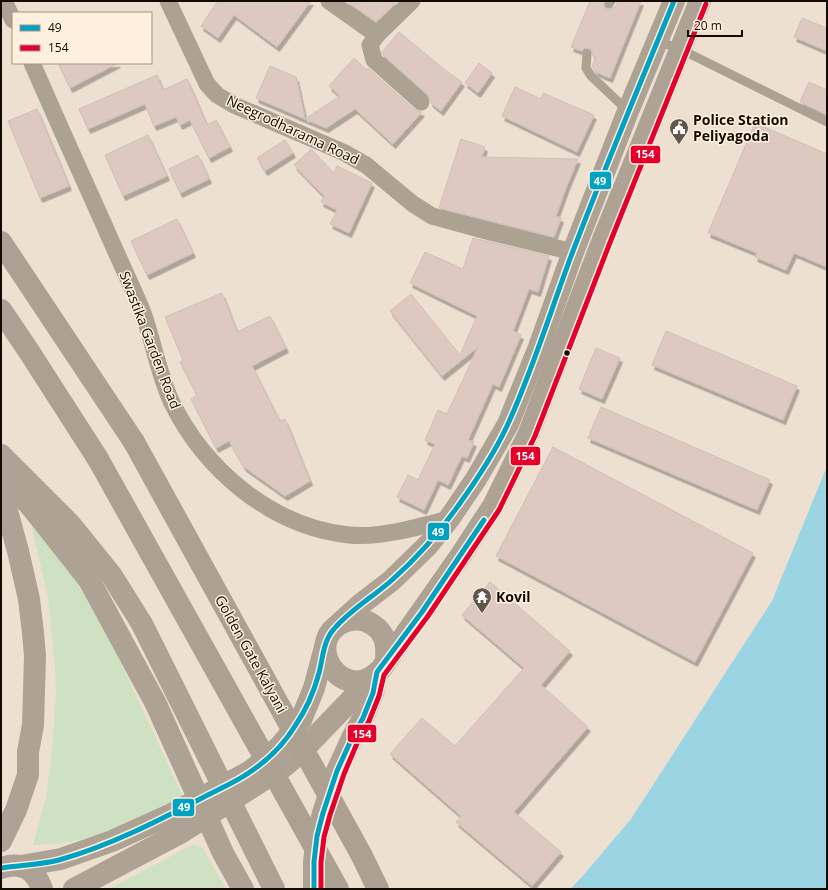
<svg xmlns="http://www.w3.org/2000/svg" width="828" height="890" font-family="'Open Sans',sans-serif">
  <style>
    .green { fill: #cee1c2 }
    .water { fill: #9bd4e3 }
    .building { fill: #dec9c1; stroke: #cdc0b8; filter: url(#shadow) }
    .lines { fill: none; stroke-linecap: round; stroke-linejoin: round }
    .service { stroke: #aca291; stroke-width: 9 }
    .minor { stroke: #aca291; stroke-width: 17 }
    .trunk { stroke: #ada293; stroke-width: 22 }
    .motorway { stroke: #aba091; stroke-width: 22 }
    .motorway-bridge { stroke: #aba091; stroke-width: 22 }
    .bus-1-casing { stroke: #ffefdf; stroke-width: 8 }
    .bus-2-casing { stroke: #ffefdf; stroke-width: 8 }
    .bus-1 { stroke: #01a1c4; stroke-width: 5 }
    .bus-2 { stroke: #e4002b; stroke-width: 5 }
    .bus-dot { fill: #130b03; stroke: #ffefdf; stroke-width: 1.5 }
    .labels { text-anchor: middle; stroke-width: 3; stroke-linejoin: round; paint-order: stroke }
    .poi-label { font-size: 14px; font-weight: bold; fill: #130b03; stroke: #ffefdf; text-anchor: start }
    .street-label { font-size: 14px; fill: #130b03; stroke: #ffefdf }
    .line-badge { stroke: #ffefdf; stroke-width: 1.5 }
    .badge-label { font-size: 11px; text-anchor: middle; font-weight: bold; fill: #fff }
  </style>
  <defs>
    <filter id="shadow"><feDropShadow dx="2.5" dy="4.5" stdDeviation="0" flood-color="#0004"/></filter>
  </defs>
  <rect width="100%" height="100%" fill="#eee0d1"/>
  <g class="green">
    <path d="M30,519L73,574L109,637L183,797C149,815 113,832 75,841C61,844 47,844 33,845L46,797L52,751L56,694L55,665L48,598Z"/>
    <path d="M194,845L203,848L226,889H108L190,846Z"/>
  </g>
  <path class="water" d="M827,466V889H570L581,878L631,819L772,601Z"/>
  <g class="building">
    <path d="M215,1H311L277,47L234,15L218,38L201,26L217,2Z"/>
    <path d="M346,1H398L376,22Z"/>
    <path d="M590,1H604V7L609,10L616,6L618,1H641L610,78L596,72L592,66L596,57L593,56L591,49L585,48L582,51L571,47Z"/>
    <path d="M802,18L827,28V51L794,37Z"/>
    <path d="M399,32L445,70L462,82L441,111L431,103L430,99L428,95L383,55L382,52Z"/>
    <path d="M354,58L367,70L368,68L414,109L422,112L393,144L355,109L326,128L256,98L270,66L296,77L305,119L340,96L329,86Z"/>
    <path d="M58,63H118L70,88Z"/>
    <path d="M479,63L492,73L478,93L465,83Z"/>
    <path d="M157,75L163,90L187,79L207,125L216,120L230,147L209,158L190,120L180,125L176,117L154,126L145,104L88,129L79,109Z"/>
    <path d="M809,82L827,90V115L800,102Z"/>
    <path d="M515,87L541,99L543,93L594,115L577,152L502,116Z"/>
    <path d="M37,109L69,186L40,198L8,121Z"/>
    <path d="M755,123L827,154V267L794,253L786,270L755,257L757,253L708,233Z"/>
    <path d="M148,135L167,176L123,196L105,155Z"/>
    <path d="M461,139L485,147L482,157L578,159L566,188L556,216L561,218L554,237L439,208Z"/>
    <path d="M285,140L293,153L265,171L257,158Z"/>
    <path d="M311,149L334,173L337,166L372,183L349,233L330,224L337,210L321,202L324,196L294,165Z"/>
    <path d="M198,155L209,179L180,193L169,169Z"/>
    <path d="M177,219L193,253L147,275L131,241Z"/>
    <path d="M473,238L549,256L538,292L529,289L513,331L521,335L499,387L493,384L468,440L474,442L467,458L462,456L448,485L438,480L424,510L397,497L408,475L418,480L435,444L425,440L438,410L447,414L478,347L442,376L390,311L411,294L460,355L477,316L410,283L425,252L463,269Z"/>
    <path d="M222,293L237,332L270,316L286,348L252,366L280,421L285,419L310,481L285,496L244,467L229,441L216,448L191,399L197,395L180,362L183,360L165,317Z"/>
    <path d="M666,331L797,386L783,420L652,365Z"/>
    <path d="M596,348L620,358L602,399L579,389Z"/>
    <path d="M601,407L770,480L757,510L588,438Z"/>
    <path d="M553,447L753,553L695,662L496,556Z"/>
    <path d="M490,582L570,651L541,685L588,727L514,812L561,852L532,886L456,822L461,816L390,754L422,718L455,746L524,668L462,615Z"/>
  </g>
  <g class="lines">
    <g class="service">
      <path d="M609,4L611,1"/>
      <path d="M658,41L680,49L827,122"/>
      <path d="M587,54L586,68L591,76L628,111"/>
    </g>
    <g class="minor">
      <path d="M4,1L13,20"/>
      <path d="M168,1L207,84L217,95L234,105L343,152L366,165L413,204L432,216L490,232L573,252"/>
      <path d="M329,1L377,35"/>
      <path d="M412,1L377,35L370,45L374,60L421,102"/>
      <path d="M32,63C56,118 80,172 105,227C117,255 130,282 142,310C153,340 158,372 171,401C204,469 271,527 349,535C381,538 419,527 449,519"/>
    </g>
    <g class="trunk">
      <path d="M1,455L70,524L112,576L142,624L274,889"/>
      <path d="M1,479L28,503L41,519L89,580L101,602L156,704L223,853L243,889"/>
      <path d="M1,489L18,551L29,599L33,633L35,656L33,725L28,752V775L16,810L1,841"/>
      <path d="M339,624L361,604L391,581L429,544L449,519L476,479L508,424L539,347L573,252L628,111L674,1"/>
      <path d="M386,660C387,646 386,633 373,625C365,619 354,618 344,622C300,641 343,709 381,669L461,555L493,506L529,433L604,237L700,1"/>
      <path d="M21,866L61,859L112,841L172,814L249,772L266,759L281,745L301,720L314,688L325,647"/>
      <path d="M1,868C21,861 35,869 42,889"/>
      <path d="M74,889L182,832L282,768L298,755L374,676"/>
      <path d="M314,889V862L317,836L323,813L337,771L352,738L363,718L373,693L377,673"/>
    </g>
    <g class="motorway">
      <path d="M1,242L134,442"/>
      <path d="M1,310L28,350L98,459"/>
    </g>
    <g class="motorway-bridge">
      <path d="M134,442L362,856L378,889"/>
      <path d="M98,459L338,889"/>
    </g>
    <g class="bus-1-casing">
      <g id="bus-1">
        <path d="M1,868C20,865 40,865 59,860C109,846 158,821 204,797C219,789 236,782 250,772C268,760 284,744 295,726C306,710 314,692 319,673C323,658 323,641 334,629C350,610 373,597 392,580C417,558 439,533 458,506C476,481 494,454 507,426C533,370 551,309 573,251C605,167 640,84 674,1"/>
        <path d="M314,889V862L317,836L323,813L337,771L352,738L363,718L373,693L377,672L422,612L484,520"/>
      </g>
    </g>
    <g class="bus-2-casing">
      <path id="bus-2" d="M321,889V862L324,837L330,815L344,774L358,741L369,721L379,696L384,675L428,616L499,510L535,436L611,240L706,4"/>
    </g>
    <use href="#bus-1" class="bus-1"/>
    <use href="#bus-2" class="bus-2"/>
  </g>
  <defs>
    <g id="civic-pin" transform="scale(1)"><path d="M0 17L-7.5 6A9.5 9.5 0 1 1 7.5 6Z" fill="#60564b" stroke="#ffefdf"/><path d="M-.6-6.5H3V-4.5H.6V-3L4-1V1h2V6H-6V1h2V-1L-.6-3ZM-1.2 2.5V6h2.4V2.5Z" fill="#fff"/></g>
    <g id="temple-pin" transform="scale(1)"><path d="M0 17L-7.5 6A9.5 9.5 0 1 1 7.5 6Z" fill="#60564b" stroke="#ffefdf"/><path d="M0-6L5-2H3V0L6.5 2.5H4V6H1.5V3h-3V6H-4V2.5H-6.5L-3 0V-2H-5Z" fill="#fff"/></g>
  </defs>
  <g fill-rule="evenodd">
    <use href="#civic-pin" x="679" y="128"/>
    <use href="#temple-pin" x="482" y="597"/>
  </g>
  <circle class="bus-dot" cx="567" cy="353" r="3.5"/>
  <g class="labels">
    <g class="poi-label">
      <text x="693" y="125">Police Station<tspan x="693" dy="16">Peliyagoda</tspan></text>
      <text x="496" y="602">Kovil</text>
    </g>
    <g class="street-label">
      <text transform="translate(293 130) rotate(25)" y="5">Neegrodharama Road</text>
      <text transform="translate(150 340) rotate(69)" y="5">Swastika Garden Road</text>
      <text transform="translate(251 654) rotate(61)" y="5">Golden Gate Kalyani</text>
    </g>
  </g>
  <g class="line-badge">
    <rect x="630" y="145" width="31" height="19" rx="4" fill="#e4002b"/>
    <rect x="589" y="171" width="23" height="19" rx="4" fill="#01a1c4"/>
    <rect x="510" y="446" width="31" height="20" rx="4" fill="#e4002b"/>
    <rect x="427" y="522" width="23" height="19" rx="4" fill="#01a1c4"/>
    <rect x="347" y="724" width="30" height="19" rx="4" fill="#e4002b"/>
    <rect x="172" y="798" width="23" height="19" rx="4" fill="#01a1c4"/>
  </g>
  <g class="badge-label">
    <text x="645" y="158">154</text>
    <text x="600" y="185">49</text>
    <text x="525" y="460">154</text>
    <text x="438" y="536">49</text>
    <text x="362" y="738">154</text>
    <text x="184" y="811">49</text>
  </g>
  <rect width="828" height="890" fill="none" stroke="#130b03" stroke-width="4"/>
  <rect x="12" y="12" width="140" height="52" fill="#ffefdf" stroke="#a19487"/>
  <rect x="20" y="25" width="20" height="6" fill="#01a1c4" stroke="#a19487"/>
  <text x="48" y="32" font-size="12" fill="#130b03">49</text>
  <rect x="20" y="45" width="20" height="6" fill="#e4002b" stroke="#a19487"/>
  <text x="48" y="52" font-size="12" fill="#130b03">154</text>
  <path d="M688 30v6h54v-6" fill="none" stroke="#130b03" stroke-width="2"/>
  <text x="694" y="30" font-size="12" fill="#130b03" stroke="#ffefdf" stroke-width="3" paint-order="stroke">20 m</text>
</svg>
